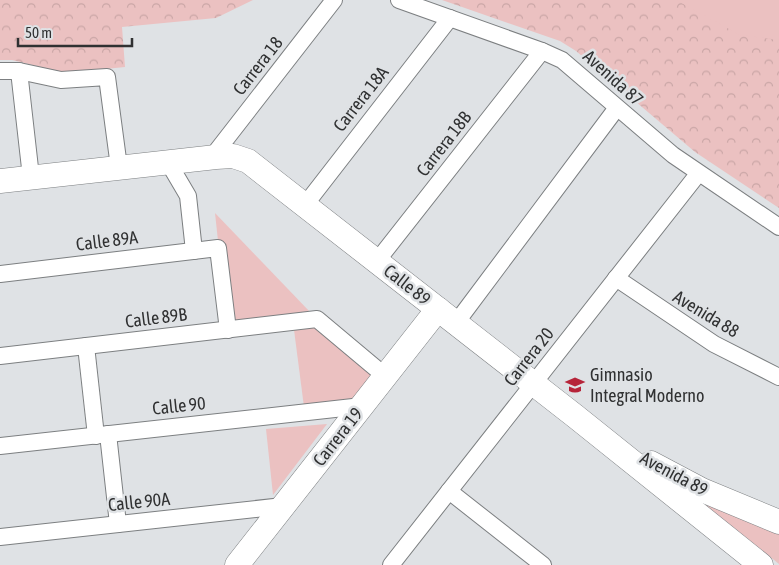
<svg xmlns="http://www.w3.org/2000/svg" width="779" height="565" font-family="'Asap Condensed',sans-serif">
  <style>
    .forest { fill: url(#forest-crowns) }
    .park { fill: #ebc1c1 }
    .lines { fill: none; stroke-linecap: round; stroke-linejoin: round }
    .street-casing { stroke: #7c7f81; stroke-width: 18 }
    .secondary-casing { stroke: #7c7f81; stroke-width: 25 }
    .street { stroke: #fff; stroke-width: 16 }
    .secondary { stroke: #fff; stroke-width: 24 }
    .labels { text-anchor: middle; stroke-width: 5; stroke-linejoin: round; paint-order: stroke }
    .street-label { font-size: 18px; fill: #303132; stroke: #dfe2e5 }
    .poi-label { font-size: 18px; fill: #303132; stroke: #dfe2e5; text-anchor: start }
  </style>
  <defs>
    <pattern id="forest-crowns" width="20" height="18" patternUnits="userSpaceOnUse" patternTransform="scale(1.25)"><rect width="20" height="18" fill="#ebc1c1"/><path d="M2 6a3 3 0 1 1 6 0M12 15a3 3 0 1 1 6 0" fill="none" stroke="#caa6a6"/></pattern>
  </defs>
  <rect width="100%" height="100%" fill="#dfe2e5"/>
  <g class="forest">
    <path d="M0,0H253L216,18L122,27L125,67L66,73L12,60H0Z"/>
    <path d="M442,0H779V208L695,152L576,51L560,41Z"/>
  </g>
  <g class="park">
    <path d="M676,0H779V40L740,35Z"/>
    <path d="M215,213L311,313L227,324Z"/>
    <path d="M317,319L376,369L350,403L304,407L293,322Z"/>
    <path d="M327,424L273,495L266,429Z"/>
    <path d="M698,499L779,532V564Z"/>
  </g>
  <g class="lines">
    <g class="street-casing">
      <g id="street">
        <path d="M399,0L542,51L562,60L673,155L779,227"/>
        <path d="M0,71H19L61,80L107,77L119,167"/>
        <path d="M19,71L31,177"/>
        <path d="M212,157L334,0"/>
        <path d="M168,162L188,196L194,251"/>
        <path d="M305,205L450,18"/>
        <path d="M377,261L542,51"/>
        <path d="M0,274L218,248L228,330"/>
        <path d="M616,278L714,344L779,377"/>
        <path d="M456,323L616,109"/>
        <path d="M86,346L96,436"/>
        <path d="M0,356L317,319L385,376"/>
        <path d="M108,434L118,524"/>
        <path d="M0,446L362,406"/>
        <path d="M449,491L543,565"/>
        <path d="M0,537L283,506"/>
        <path d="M391,565L698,174"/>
      </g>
    </g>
    <g class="secondary-casing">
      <g id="secondary">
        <path d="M0,181L216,157L233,156L248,161L575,416L761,565"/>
        <path d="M651,463L702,490L779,522"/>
        <path d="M237,565L438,309"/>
      </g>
    </g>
    <use href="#street" class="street"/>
    <use href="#secondary" class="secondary"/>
  </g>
  <defs>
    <g id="school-bare" transform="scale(1.5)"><path d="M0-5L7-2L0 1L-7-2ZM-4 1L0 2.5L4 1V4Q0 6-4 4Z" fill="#b62439" stroke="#dfe2e5" stroke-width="2.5" paint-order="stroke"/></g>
  </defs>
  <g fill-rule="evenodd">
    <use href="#school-bare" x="575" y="385"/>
  </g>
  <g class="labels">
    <g class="street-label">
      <text transform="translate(258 66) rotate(-52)" y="6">Carrera 18</text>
      <text transform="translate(613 78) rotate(42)" y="6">Avenida 87</text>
      <text transform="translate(361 99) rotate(-52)" y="6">Carrera 18A</text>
      <text transform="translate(444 144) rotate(-52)" y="6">Carrera 18B</text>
      <text transform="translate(107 241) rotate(-7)" y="6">Calle 89A</text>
      <text transform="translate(407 285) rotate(38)" y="6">Calle 89</text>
      <text transform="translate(706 314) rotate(31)" y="6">Avenida 88</text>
      <text transform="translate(156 318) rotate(-7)" y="6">Calle 89B</text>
      <text transform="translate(529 357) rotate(-52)" y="6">Carrera 20</text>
      <text transform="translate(179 406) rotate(-6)" y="6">Calle 90</text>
      <text transform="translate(338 437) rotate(-52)" y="6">Carrera 19</text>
      <text transform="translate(674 474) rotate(28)" y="6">Avenida 89</text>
      <text transform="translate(139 502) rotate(-6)" y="6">Calle 90A</text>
    </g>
    <g class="poi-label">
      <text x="590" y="381">Gimnasio<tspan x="590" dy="21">Integral Moderno</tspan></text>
    </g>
  </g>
  <path d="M18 38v8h114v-8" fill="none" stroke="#303132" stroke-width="2.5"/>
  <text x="25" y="38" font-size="15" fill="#303132" stroke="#dfe2e5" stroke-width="4" paint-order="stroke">50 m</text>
</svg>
